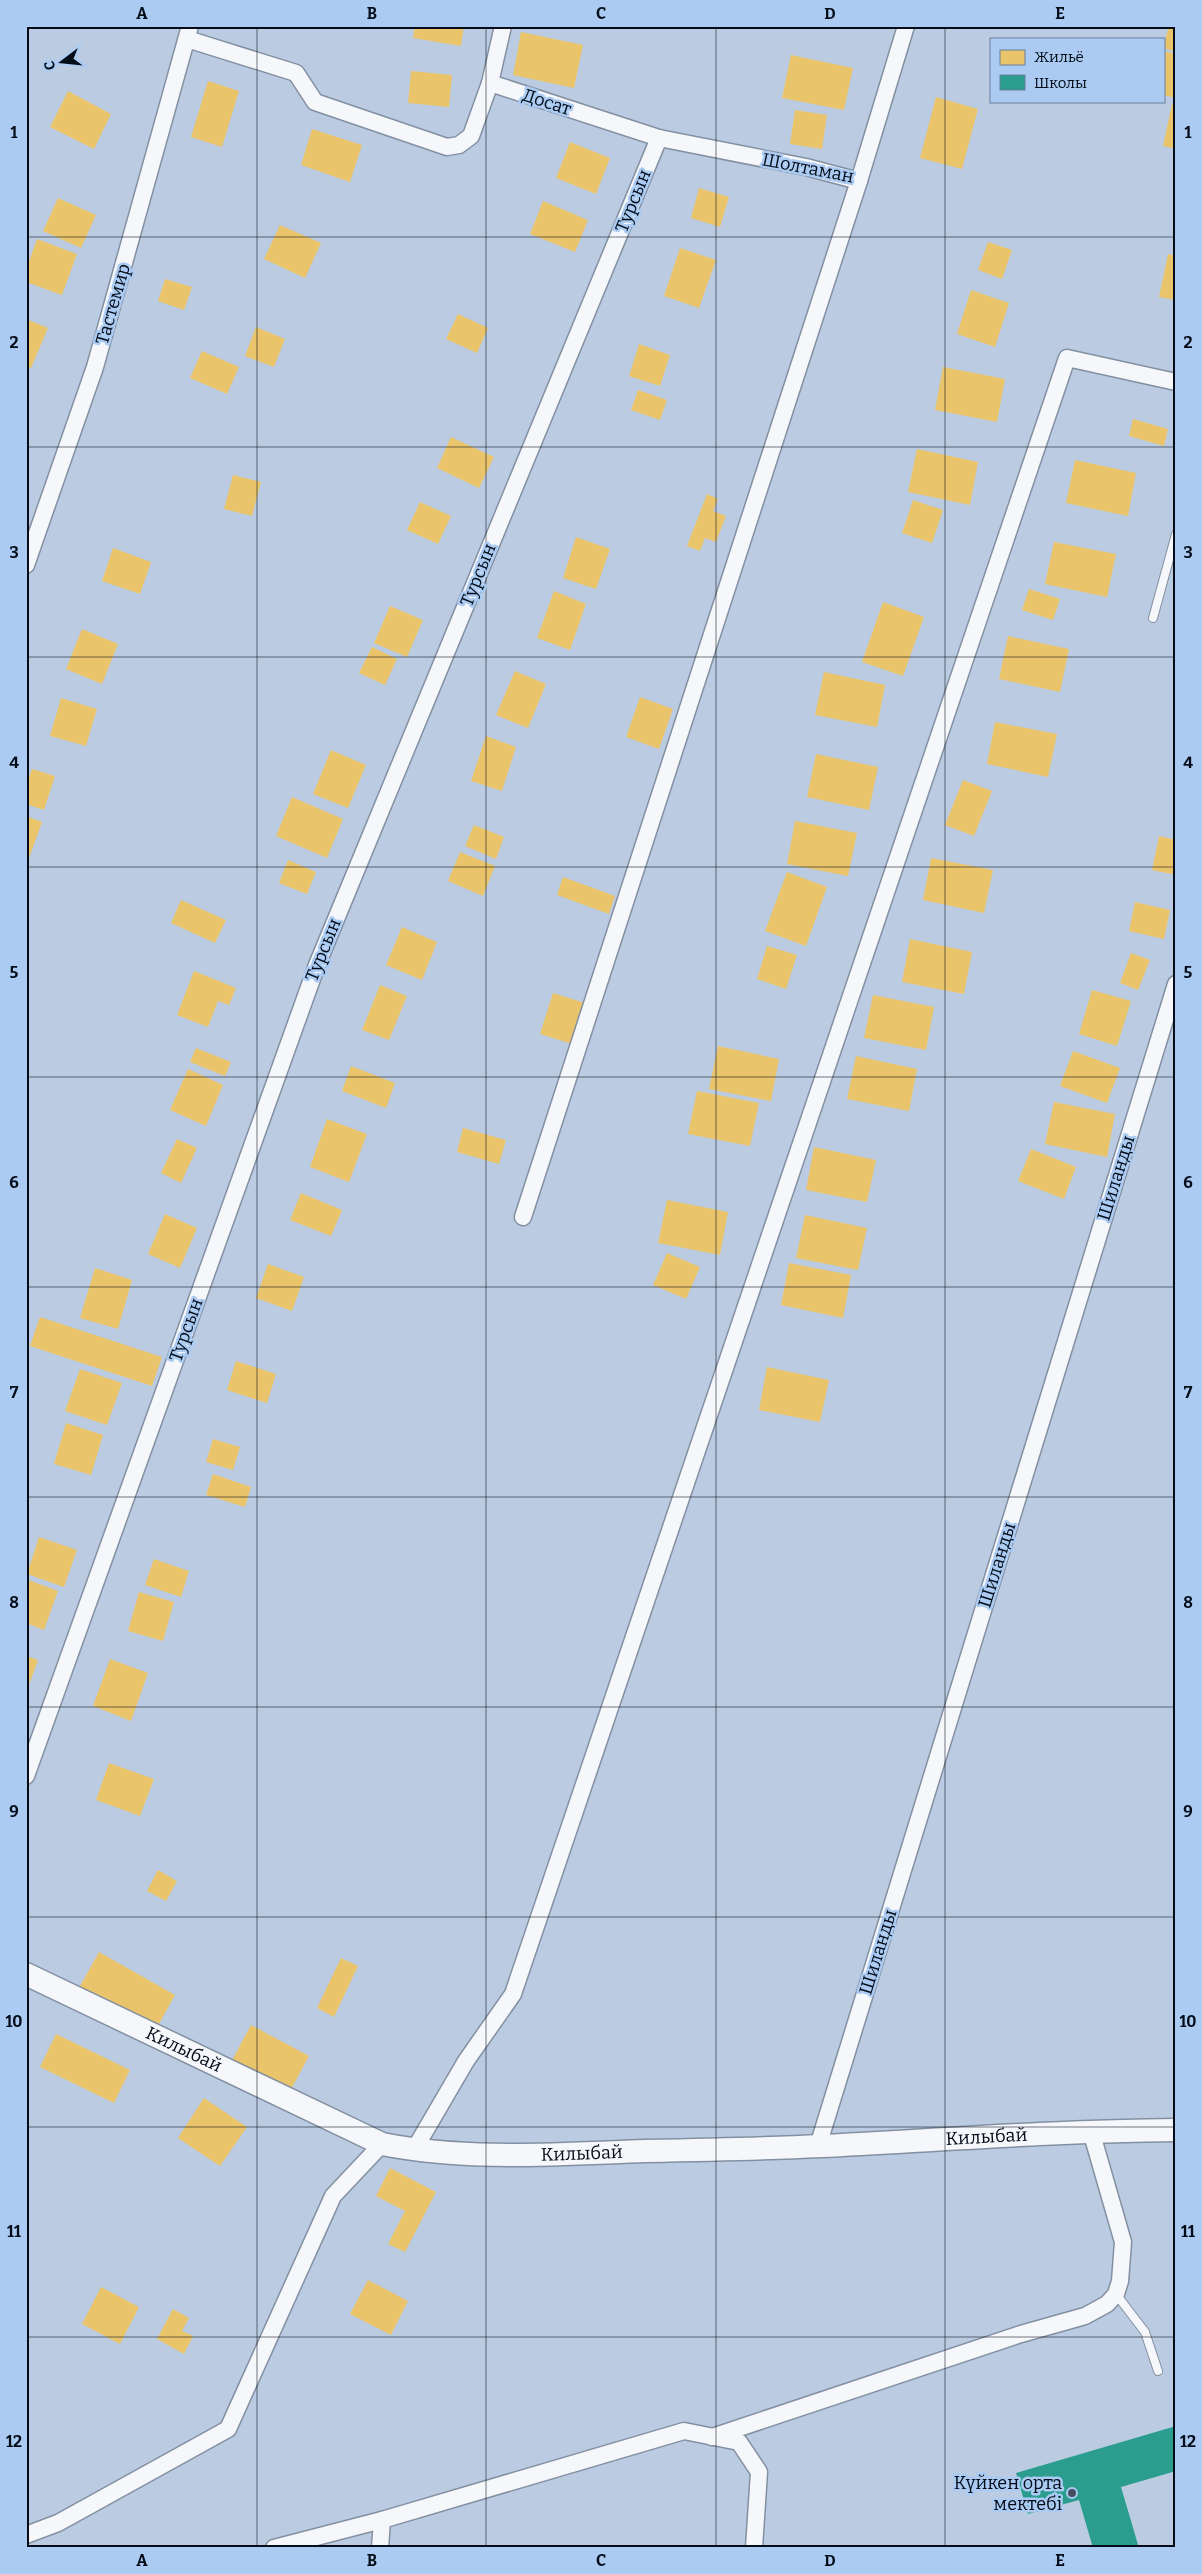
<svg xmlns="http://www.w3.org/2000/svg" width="1202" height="2574" font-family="Bitter,serif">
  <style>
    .homes { fill: #e9c46a }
    .schools { fill: #2a9d8f }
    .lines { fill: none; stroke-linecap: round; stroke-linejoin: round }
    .lane-casing { stroke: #8390a1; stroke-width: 10 }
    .street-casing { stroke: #8390a1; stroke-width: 19 }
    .secondary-casing { stroke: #8390a1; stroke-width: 25 }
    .lane { stroke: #f5f7fb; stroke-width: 8 }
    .street { stroke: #f5f7fb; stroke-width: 16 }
    .secondary { stroke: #f5f7fb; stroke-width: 22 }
    .grid { fill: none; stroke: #030c18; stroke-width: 1; stroke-opacity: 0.55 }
    .poi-dot { fill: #434f5f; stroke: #abcbf2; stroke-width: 2 }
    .labels { text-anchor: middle; stroke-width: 5; stroke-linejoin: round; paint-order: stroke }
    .street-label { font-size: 18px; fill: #030c18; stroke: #abcbf2 }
    .poi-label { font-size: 18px; fill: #030c18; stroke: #abcbf2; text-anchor: end }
    .neatline { fill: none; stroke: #030c18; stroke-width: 2 }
    .grid-label { font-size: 16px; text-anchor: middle; font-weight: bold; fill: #030c18 }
  </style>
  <rect width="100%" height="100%" fill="#bbcce2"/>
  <g class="homes">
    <path d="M415,26H464L461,46L413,38Z"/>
    <path d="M1169,26H1176V52L1163,48Z"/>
    <path d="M521,32L583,45L574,88L513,75Z"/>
    <path d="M1163,51L1176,54V98L1163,95Z"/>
    <path d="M791,55L853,68L844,110L782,98Z"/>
    <path d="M411,71L452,75L449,107L408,103Z"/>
    <path d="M208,81L239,91L222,147L191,137Z"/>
    <path d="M68,91L111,114L94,149L50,127Z"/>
    <path d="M936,97L978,109L962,169L920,158Z"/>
    <path d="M1172,104L1176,105V149L1163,146Z"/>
    <path d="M795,110L827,115L822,149L790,144Z"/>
    <path d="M312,129L362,145L350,182L301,165Z"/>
    <path d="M570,142L610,158L596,194L556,178Z"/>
    <path d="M699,188L729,197L720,227L691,218Z"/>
    <path d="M58,198L96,215L81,248L43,231Z"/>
    <path d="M543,201L588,220L575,252L530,234Z"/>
    <path d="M280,225L321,243L305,278L264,259Z"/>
    <path d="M37,239L77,254L62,295L26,282V270Z"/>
    <path d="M988,242L1012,250L1002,279L978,270Z"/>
    <path d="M680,248L716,260L699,308L664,296Z"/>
    <path d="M1168,254L1176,256V300L1159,297Z"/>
    <path d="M165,279L192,287L184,310L158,301Z"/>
    <path d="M971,290L1009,303L995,347L957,334Z"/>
    <path d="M458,314L488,328L477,353L446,339Z"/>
    <path d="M26,319L48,328L31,368L26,367Z"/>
    <path d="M256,327L285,339L274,367L245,356Z"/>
    <path d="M639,344L670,355L660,386L629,376Z"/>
    <path d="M202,351L239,367L227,394L190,378Z"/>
    <path d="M943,367L1005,379L997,422L935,410Z"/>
    <path d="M638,390L667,400L660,420L631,410Z"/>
    <path d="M1133,419L1168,429L1164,446L1129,436Z"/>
    <path d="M451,437L494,457L479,488L437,468Z"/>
    <path d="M917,449L978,462L970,505L908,492Z"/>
    <path d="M1075,460L1136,473L1128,516L1066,503Z"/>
    <path d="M233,475L261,482L252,516L224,509Z"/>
    <path d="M707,494L718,499L713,511L726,516L716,542L705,538L700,551L687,546Z"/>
    <path d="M913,500L943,510L932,543L902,533Z"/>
    <path d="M420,502L451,516L438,544L407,530Z"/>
    <path d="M576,537L610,549L596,589L563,578Z"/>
    <path d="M1054,542L1116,554L1107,597L1045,584Z"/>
    <path d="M113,548L151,562L140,594L102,581Z"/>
    <path d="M1029,589L1060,599L1053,620L1022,610Z"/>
    <path d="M554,591L586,604L570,650L537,638Z"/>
    <path d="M883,602L924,617L903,676L862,662Z"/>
    <path d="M390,606L423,620L407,657L374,643Z"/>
    <path d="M82,629L118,644L102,684L66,669Z"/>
    <path d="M1008,636L1069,649L1060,692L999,679Z"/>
    <path d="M372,647L397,659L385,685L359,673Z"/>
    <path d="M515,671L546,684L528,728L496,715Z"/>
    <path d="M824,672L885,685L877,727L815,715Z"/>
    <path d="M640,697L673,709L659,749L626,737Z"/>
    <path d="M61,698L97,709L86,746L50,736Z"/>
    <path d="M995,722L1057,734L1048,777L987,764Z"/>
    <path d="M486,736L516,747L502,791L471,781Z"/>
    <path d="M331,750L366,765L348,808L313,794Z"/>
    <path d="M816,754L878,767L869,810L807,797Z"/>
    <path d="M32,769L55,776L44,810L26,804V786Z"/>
    <path d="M963,780L992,791L974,836L945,825Z"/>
    <path d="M292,797L343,819L327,858L276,836Z"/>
    <path d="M26,816L42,822L28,861H26Z"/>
    <path d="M795,821L857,833L848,876L787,864Z"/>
    <path d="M474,825L504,837L496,859L465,846Z"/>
    <path d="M1159,836L1176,840V875L1152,870Z"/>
    <path d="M460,852L495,866L483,896L448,881Z"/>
    <path d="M931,858L993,870L984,913L923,900Z"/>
    <path d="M288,860L316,872L307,894L279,883Z"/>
    <path d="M787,872L827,887L806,946L765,931Z"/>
    <path d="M563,877L615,896L609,914L557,895Z"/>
    <path d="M181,900L226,920L215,943L171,923Z"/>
    <path d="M1135,902L1170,910L1164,939L1129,931Z"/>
    <path d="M402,927L437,942L422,980L386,965Z"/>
    <path d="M910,939L972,952L964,994L902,982Z"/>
    <path d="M767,946L797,955L786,989L757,979Z"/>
    <path d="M1131,953L1150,960L1138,990L1120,983Z"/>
    <path d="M194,971L236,988L229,1005L218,1001L208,1027L177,1015Z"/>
    <path d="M380,985L407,996L389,1040L362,1030Z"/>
    <path d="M1092,990L1131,1001L1117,1046L1079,1034Z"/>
    <path d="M553,993L585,1003L572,1044L540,1034Z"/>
    <path d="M873,995L934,1007L926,1050L864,1038Z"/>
    <path d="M718,1046L779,1059L771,1101L709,1089Z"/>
    <path d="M196,1048L231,1062L225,1076L190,1062Z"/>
    <path d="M1073,1051L1120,1068L1107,1103L1060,1086Z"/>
    <path d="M856,1056L917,1069L909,1111L847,1099Z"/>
    <path d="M351,1066L395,1083L386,1108L342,1091Z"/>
    <path d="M188,1069L223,1085L206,1126L170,1110Z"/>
    <path d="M697,1091L759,1103L750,1146L688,1134Z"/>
    <path d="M1054,1102L1115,1114L1107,1157L1045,1144Z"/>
    <path d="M327,1119L367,1134L349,1182L310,1167Z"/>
    <path d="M463,1128L506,1140L499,1164L457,1152Z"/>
    <path d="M177,1139L197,1148L181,1183L161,1173Z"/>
    <path d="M814,1147L876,1160L867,1202L806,1190Z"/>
    <path d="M1031,1149L1076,1167L1064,1199L1018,1181Z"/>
    <path d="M301,1193L342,1210L331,1236L290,1220Z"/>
    <path d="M667,1200L728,1212L720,1255L658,1243Z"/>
    <path d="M165,1214L197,1228L180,1268L148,1254Z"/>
    <path d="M805,1215L867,1228L858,1270L796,1258Z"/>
    <path d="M667,1253L700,1267L686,1299L653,1285Z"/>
    <path d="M789,1263L851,1275L843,1318L781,1305Z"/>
    <path d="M268,1264L304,1277L292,1311L256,1298Z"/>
    <path d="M95,1268L132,1280L118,1329L80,1318Z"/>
    <path d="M40,1317L162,1357L152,1386L30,1346Z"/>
    <path d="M236,1361L276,1374L267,1403L227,1390Z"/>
    <path d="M767,1367L829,1380L820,1422L759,1410Z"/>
    <path d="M80,1369L122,1383L107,1425L65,1411Z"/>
    <path d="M66,1423L103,1435L91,1475L54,1464Z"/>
    <path d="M213,1439L240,1447L233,1470L206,1462Z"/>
    <path d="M213,1474L251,1487L245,1507L206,1495Z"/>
    <path d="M39,1537L77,1550L64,1587L27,1574Z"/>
    <path d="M154,1559L189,1571L181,1597L145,1585Z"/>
    <path d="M26,1579L58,1591L44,1630L26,1623Z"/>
    <path d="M139,1592L174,1602L163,1641L128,1631Z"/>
    <path d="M26,1656L38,1660L26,1693Z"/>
    <path d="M110,1659L148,1673L131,1721L93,1706Z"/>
    <path d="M109,1763L154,1779L140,1816L96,1800Z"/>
    <path d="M158,1870L177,1881L166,1901L147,1891Z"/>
    <path d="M99,1952L175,1995L155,2031L79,1988Z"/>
    <path d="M341,1958L358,1966L334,2017L317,2008Z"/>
    <path d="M251,2025L309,2056L288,2095L230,2064Z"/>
    <path d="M56,2034L130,2070L114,2103L40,2067Z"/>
    <path d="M204,2098L247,2127L220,2166L178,2138Z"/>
    <path d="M390,2168L436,2192L405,2252L388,2244L405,2211L376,2196Z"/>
    <path d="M368,2280L408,2301L391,2335L350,2314Z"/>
    <path d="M101,2287L139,2307L120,2344L82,2324Z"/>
    <path d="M173,2309L189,2318L182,2331L193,2336L184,2354L157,2339Z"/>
  </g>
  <path class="schools" d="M1176,2426V2471L1121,2487L1139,2548H1093L1079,2500L1028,2514L1016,2473Z"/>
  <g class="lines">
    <g class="lane-casing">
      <g id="lane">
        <path d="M1153,618L1176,534"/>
        <path d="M1116,2294L1145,2332L1158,2371"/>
      </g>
    </g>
    <g class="street-casing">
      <g id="street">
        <path d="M503,26L490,83L659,138L806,167L859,181L906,26"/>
        <path d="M187,39L296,73L315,102L447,147L459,145L471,136L490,83"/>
        <path d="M26,565L95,367L190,26"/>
        <path d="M523,1217L859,181"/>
        <path d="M26,1776L317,965L659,138"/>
        <path d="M818,2146L1176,984"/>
        <path d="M414,2150L466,2061L513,1994L1067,358L1176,382"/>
        <path d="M712,2437L1021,2334L1085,2316L1107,2304L1116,2294L1120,2281L1123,2242L1091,2131"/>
        <path d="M26,2535L58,2523L228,2429L333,2196L382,2144"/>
        <path d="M274,2548L382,2520L684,2431L739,2442L759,2472L754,2548"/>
        <path d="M380,2548L382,2520"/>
      </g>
    </g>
    <g class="secondary-casing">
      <g id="secondary">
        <path id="s1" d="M26,1974L382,2144C469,2161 558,2154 645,2151C704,2150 762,2149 821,2146C939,2140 1057,2131 1176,2130"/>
      </g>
    </g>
    <use href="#lane" class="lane"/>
    <use href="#street" class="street"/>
    <use href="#secondary" class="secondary"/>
  </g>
  <path class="grid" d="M257,26V2548M486,26V2548M716,26V2548M945,26V2548M26,237H1176M26,447H1176M26,657H1176M26,867H1176M26,1077H1176M26,1287H1176M26,1497H1176M26,1707H1176M26,1917H1176M26,2127H1176M26,2337H1176"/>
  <circle class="poi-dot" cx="1072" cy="2493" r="5"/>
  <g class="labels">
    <g class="street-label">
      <text transform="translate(547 102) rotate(18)" y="6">Досат</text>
      <text transform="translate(808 168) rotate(11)" y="6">Шолтаман</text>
      <text transform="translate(633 201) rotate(-68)" y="6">Турсын</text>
      <text transform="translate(113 304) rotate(-74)" y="6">Тастемир</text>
      <text transform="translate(478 575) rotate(-68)" y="6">Турсын</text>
      <text transform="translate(323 950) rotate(-68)" y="6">Турсын</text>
      <text transform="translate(1116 1178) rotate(-73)" y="6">Шиланды</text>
      <text transform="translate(186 1330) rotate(-70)" y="6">Турсын</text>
      <text transform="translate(997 1565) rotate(-73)" y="6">Шиланды</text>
      <text transform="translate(878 1952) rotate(-73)" y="6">Шиланды</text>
      <text dy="6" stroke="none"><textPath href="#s1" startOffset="175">Килыбай</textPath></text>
      <text dy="6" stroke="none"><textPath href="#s1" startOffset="1000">Килыбай</textPath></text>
      <text dy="6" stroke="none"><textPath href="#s1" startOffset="595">Килыбай</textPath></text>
    </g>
    <g class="poi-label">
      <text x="1062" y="2489">Күйкен орта<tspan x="1062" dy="21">мектебі</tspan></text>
    </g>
  </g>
  <rect width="1202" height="2574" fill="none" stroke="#abcbf2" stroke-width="55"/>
  <rect x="990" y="38" width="175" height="65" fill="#abcbf2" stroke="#687f9b"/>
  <rect x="1000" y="50" width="25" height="15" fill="#e9c46a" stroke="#687f9b"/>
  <text x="1034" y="62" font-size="15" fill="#030c18">Жильё</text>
  <rect x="1000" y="75" width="25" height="15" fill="#2a9d8f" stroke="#687f9b"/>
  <text x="1034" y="88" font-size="15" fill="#030c18">Школы</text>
  <g transform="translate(62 62) rotate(254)" stroke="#abcbf2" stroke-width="4" paint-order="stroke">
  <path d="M0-4L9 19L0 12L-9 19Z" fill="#030c18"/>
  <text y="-8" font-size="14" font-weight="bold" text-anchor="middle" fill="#030c18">С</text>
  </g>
  <rect x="28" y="28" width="1146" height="2518" class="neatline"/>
  <g class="grid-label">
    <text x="142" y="19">A</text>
    <text x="372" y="19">B</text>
    <text x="601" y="19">C</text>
    <text x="830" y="19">D</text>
    <text x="1060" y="19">E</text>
    <text x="14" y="138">1</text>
    <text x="1188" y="138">1</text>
    <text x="14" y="348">2</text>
    <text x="1188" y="348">2</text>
    <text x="14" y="558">3</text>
    <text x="1188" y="558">3</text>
    <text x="14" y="768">4</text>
    <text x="1188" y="768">4</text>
    <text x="14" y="978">5</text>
    <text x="1188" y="978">5</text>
    <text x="14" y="1188">6</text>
    <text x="1188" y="1188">6</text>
    <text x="14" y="1398">7</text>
    <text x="1188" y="1398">7</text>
    <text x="14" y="1608">8</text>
    <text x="1188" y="1608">8</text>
    <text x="14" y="1817">9</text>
    <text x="1188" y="1817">9</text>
    <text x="14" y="2027">10</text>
    <text x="1188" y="2027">10</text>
    <text x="14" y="2237">11</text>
    <text x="1188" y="2237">11</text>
    <text x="14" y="2447">12</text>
    <text x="1188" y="2447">12</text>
    <text x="142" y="2566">A</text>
    <text x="372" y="2566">B</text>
    <text x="601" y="2566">C</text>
    <text x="830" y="2566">D</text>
    <text x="1060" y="2566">E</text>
  </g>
</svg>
